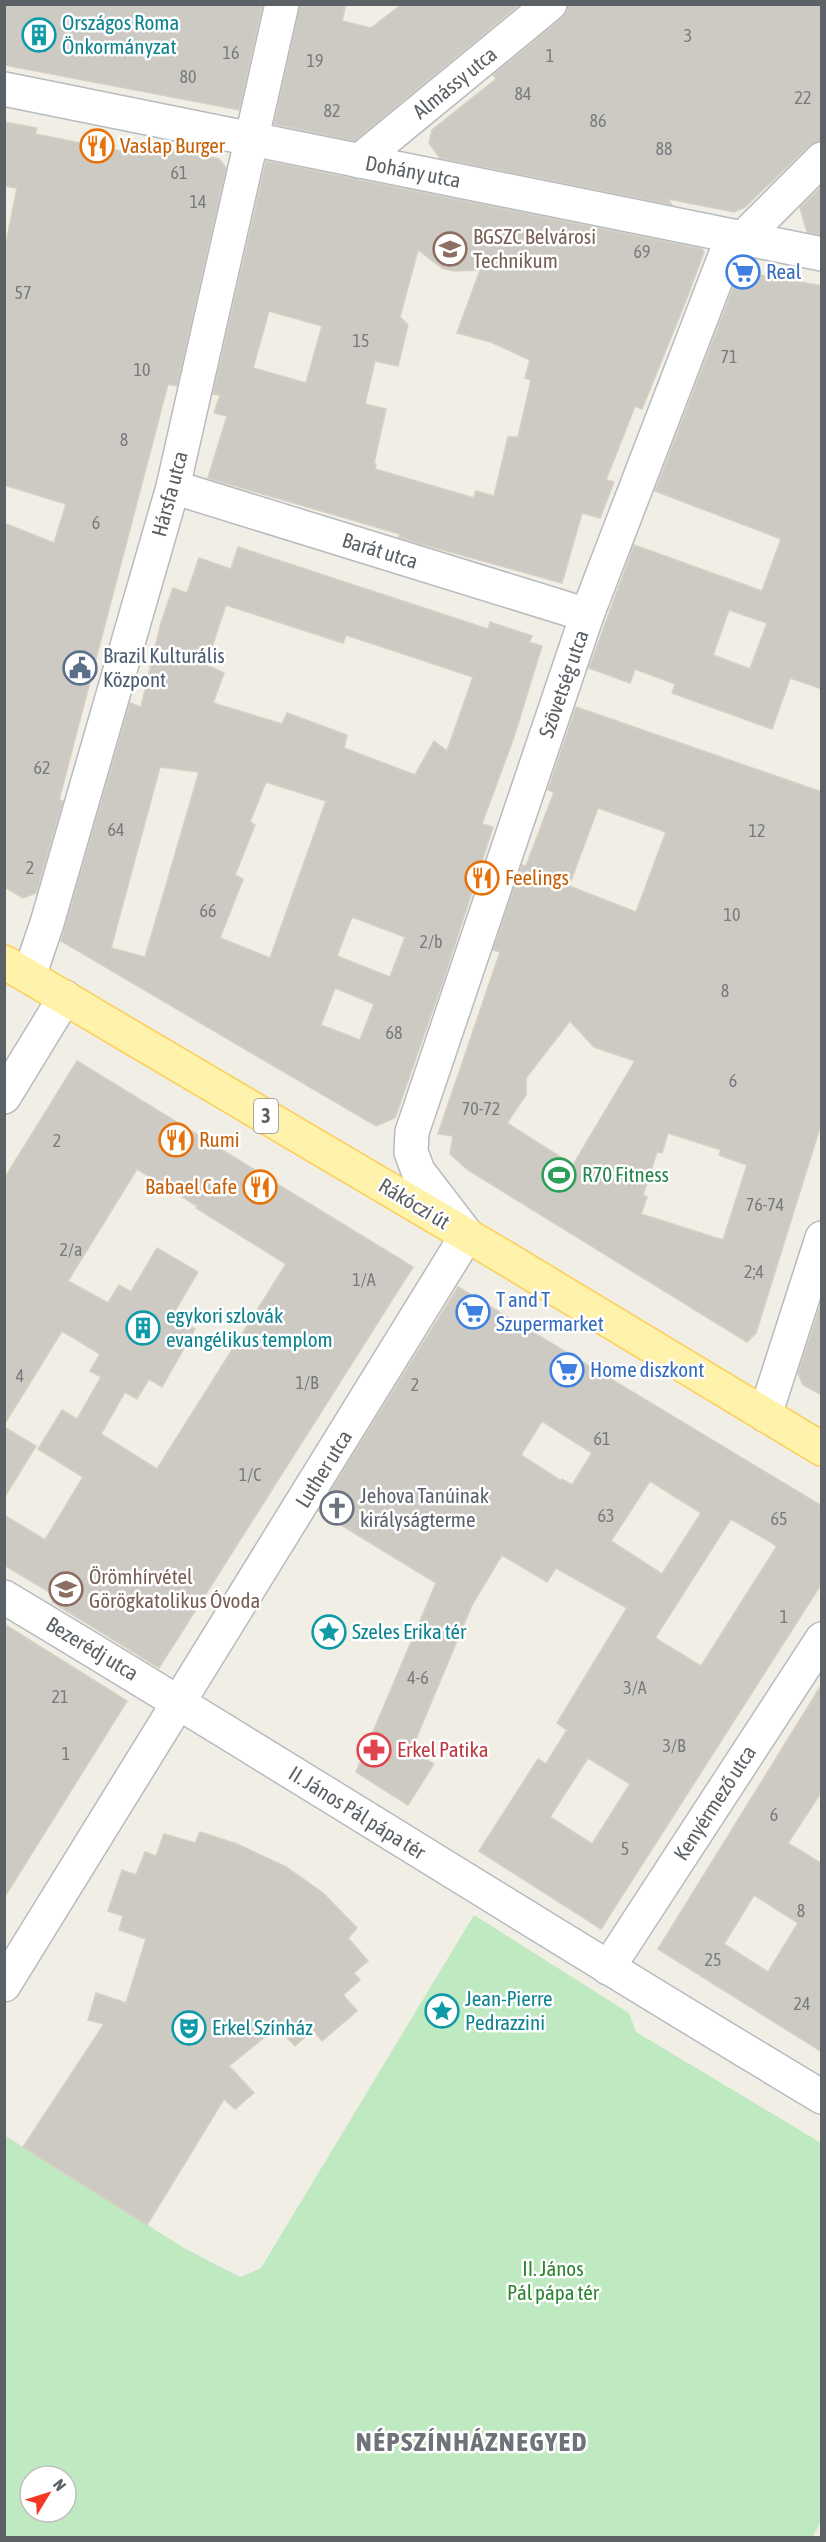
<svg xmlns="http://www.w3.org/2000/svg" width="826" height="2542" font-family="'Asap Condensed',sans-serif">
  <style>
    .green { fill: #bfe9c0; fill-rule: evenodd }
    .building { fill: #cdcac4; stroke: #d5d0c2; stroke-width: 1.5; fill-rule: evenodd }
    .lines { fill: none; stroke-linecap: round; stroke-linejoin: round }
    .minor-casing { stroke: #b7bbbf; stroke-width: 36 }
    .major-casing { stroke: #fcce52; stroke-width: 36 }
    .minor { stroke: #fff; stroke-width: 33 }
    .major { stroke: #fff2ab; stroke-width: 33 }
    .labels { text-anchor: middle; stroke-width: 5; stroke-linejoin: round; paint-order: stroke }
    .number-label { font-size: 18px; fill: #787b7e }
    .shield { fill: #fff; stroke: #8d9094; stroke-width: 1.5 }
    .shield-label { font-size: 20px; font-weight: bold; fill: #5c6166 }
    .culture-label { font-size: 21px; fill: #0d838f; stroke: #fff; text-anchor: start }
    .street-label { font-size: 21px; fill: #5c6166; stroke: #fff }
    .food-label { font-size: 21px; fill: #c56008; stroke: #fff; text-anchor: start }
    .education-label { font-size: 21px; fill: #785e54; stroke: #fff; text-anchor: start }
    .shop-label { font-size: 21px; fill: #366cbe; stroke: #fff; text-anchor: start }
    .service-label { font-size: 21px; fill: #4e5e75; stroke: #fff; text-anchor: start }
    .leisure-label { font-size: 21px; fill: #27864d; stroke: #fff; text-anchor: start }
    .worship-label { font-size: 21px; fill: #5b616d; stroke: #fff; text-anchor: start }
    .health-label { font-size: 21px; fill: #be3a42; stroke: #fff; text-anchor: start }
    .park-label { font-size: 21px; fill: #2e8433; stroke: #fff }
    .district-label { font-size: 27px; font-weight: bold; letter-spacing: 1.5px; fill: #6d7378; stroke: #fff }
  </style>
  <rect width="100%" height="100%" fill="#f0eee5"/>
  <path class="green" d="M474,1915L629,2013L636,2032L821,2143V2521L812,2538L5,2537L4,2135L184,2248L240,2277L261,2268ZM30,2476H66V2512H30Z"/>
  <g class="building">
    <path d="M4,4H263L239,110L4,65Z"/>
    <path d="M300,4H346L342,21L371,28L402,4H520L354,141L274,124Z"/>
    <path d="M568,4H822V141L809,146L745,207L734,212L668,199L672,205L440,158L429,143L432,130L496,79L493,75L562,18L567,11Z"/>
    <path d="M4,122L37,128L35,134L146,156L148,145L219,159L226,168L177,386L168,384L59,800L63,801L36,893L23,898L4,887V523L54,543L66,504L4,485V253L17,188L4,186Z"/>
    <path d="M266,161L702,249L704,252L687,298L642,409L635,406L606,480L614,482L600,518L582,513L562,583L418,543L399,537L400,534L208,478L227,416L214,413L220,395L213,394ZM418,250L442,268L454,271L480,270L457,333L491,342L530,360L525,378L531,380L518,437H508L494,496L476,491L474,498L375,469L376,464L374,463L386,409L365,404L375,361L398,366L408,325L400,317ZM269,311L322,326L306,383L253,368Z"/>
    <path d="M822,186V235L807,232L800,208Z"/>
    <path d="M743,272L822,286V689L790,678L772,729L672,693L675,684L635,669L630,683L589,668L634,545L762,591L781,539L655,491L738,275ZM729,610L767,623L750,669L713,655Z"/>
    <path d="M238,547L488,629L490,622L532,636L529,642L542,646L514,737L482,824L493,827L445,975L395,1118L376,1126L61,941L130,703L141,707L161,623L173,588L187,593L199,558L231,569ZM226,605L343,643L346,635L473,677L447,751L434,741L415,775L344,748L347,735L287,713L282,724L213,703L224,673L206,665ZM160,767L199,772L145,957L111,948ZM266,782L326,801L270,958L220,938L243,879L235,875L255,825L250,822ZM352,917L405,937L390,977L337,956ZM335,988L374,1004L360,1040L321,1025Z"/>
    <path d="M576,707L822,792V1121L756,1333L747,1342L468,1170L450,1154L453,1136L438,1134L500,952L493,950L522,865L526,866L554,792L548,790ZM598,808L666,832L636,912L569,886ZM570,1021L594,1047L635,1061L573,1165L507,1123L526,1095V1078ZM668,1133L721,1150L719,1155L747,1165L723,1240L641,1214L647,1197L643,1195L657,1152L662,1153Z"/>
    <path d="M77,1061L413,1267L159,1668L52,1602L56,1596L4,1565V1515L45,1540L83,1477L38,1449L62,1410L77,1419L101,1377L90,1371L100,1354L62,1331L4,1425V1179ZM137,1169L197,1206L196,1208L286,1264L157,1469L101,1434L125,1392L137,1399L149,1379L162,1387L195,1329L172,1316L198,1272L157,1248L131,1292L119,1285L108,1303L68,1281Z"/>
    <path d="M458,1287L822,1506V1583L601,1929L479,1851L538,1759L546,1764L567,1730L557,1723L627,1608L556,1568L547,1582L502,1555L472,1605L411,1751L434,1764L408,1805L356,1772L436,1583L318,1511ZM542,1421L592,1453L572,1485L562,1479L561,1481L521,1455ZM650,1481L701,1513L662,1574L611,1541ZM731,1519L777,1546L701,1666L655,1638ZM588,1758L630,1784L592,1844L550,1817Z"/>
    <path d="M822,1301V1395L803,1385L798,1373Z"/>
    <path d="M4,1427L36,1446L4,1498Z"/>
    <path d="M4,1624L127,1701L4,1898Z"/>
    <path d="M822,1684V1791L788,1843L822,1864V2052L658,1949ZM754,1895L798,1923L768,1972L724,1944Z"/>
    <path d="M200,1832L237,1844L286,1867L323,1893L357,1928L348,1938L368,1961L354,1973L360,1980L343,1995L357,2011L322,2041L313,2030L295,2046L277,2027L229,2066L254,2093L235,2109L224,2099L147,2225L23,2147L104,2024L88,2020L96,1993L126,2003L146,1939L119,1930L123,1916L108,1911L122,1870L136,1875L145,1852L156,1856L164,1834L195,1843Z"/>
  </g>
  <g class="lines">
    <g class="minor-casing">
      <g id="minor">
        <path d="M4,89L822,254"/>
        <path d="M359,161L550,4"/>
        <path d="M173,487L587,615"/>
        <path d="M29,976L47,923L173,487L282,4"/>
        <path d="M4,1097L65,997"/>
        <path d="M765,1415L822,1238"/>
        <path d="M4,1597C278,1761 548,1933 822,2097"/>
        <path d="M608,1968L822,1639"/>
        <path d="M4,1985L467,1235L418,1171L411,1152L412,1132L587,615L725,256L822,159"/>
      </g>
    </g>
    <g class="major-casing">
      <path id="major" d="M4,962L497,1253L822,1449"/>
    </g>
    <use href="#minor" class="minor"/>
    <use href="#major" class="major"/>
  </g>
  <defs>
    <g id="building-ring" transform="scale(1.725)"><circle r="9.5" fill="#fff" stroke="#0f9aa8" stroke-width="1.5"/><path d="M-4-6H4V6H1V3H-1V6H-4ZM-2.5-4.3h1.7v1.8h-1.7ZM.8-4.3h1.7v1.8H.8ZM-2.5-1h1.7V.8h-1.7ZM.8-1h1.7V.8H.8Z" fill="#0f9aa8"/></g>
    <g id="restaurant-ring" transform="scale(1.725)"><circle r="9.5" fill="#fff" stroke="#e8710a" stroke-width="1.5"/><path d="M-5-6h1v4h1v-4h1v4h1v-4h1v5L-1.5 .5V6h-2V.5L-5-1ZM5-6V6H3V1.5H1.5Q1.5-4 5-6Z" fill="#e8710a"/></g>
    <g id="school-ring" transform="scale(1.725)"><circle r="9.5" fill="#fff" stroke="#8d6e63" stroke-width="1.5"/><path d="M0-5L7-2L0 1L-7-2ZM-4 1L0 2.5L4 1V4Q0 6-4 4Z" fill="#8d6e63"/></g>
    <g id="supermarket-ring" transform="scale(1.725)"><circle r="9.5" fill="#fff" stroke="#3f7fe0" stroke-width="1.5"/><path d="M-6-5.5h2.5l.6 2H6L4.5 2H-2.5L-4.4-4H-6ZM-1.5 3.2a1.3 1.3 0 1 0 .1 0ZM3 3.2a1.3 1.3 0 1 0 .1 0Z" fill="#3f7fe0"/></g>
    <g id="civic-ring" transform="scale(1.725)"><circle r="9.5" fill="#fff" stroke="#5c6f8a" stroke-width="1.5"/><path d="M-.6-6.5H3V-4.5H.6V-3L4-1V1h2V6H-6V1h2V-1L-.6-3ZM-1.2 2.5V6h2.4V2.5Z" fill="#5c6f8a"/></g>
    <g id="stadium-ring" transform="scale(1.725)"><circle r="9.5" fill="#fff" stroke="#2e9e5b" stroke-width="1.5"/><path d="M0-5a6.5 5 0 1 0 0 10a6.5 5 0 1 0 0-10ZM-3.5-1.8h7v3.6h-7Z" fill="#2e9e5b"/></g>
    <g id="church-ring" transform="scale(1.725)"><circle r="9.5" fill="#fff" stroke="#6b7280" stroke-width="1.5"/><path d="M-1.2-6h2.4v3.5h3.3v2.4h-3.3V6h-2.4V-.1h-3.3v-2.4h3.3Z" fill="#6b7280"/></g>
    <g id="sight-ring" transform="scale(1.725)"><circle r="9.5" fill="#fff" stroke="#0f9aa8" stroke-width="1.5"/><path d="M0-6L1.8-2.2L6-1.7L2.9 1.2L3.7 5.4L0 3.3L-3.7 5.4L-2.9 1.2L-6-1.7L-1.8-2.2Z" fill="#0f9aa8"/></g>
    <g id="pharmacy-ring" transform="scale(1.725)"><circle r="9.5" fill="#fff" stroke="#e0444e" stroke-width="1.5"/><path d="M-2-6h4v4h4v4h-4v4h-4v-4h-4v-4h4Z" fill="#e0444e"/></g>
    <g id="theatre-ring" transform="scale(1.725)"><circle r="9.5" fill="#fff" stroke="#0f9aa8" stroke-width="1.5"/><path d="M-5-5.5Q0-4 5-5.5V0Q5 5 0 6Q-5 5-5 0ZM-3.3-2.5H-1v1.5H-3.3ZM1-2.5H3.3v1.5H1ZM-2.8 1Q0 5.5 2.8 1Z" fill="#0f9aa8"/></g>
  </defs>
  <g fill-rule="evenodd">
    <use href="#building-ring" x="39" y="35"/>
    <use href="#restaurant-ring" x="97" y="146"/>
    <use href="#school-ring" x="450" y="249"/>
    <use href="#supermarket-ring" x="743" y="272"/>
    <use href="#civic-ring" x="80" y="668"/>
    <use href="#restaurant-ring" x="482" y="878"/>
    <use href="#restaurant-ring" x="176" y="1140"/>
    <use href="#stadium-ring" x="559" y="1175"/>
    <use href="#restaurant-ring" x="260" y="1187"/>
    <use href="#supermarket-ring" x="473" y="1312"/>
    <use href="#building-ring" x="143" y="1328"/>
    <use href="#supermarket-ring" x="567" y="1370"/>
    <use href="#church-ring" x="337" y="1508"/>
    <use href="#school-ring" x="66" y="1589"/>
    <use href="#sight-ring" x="329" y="1632"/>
    <use href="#pharmacy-ring" x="374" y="1750"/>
    <use href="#sight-ring" x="442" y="2011"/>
    <use href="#theatre-ring" x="189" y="2028"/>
  </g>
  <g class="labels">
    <g class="number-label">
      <text x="688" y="42">3</text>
      <text x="231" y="59">16</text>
      <text x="550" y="62">1</text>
      <text x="315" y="67">19</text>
      <text x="188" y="83">80</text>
      <text x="523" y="100">84</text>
      <text x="803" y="104">22</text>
      <text x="332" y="117">82</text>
      <text x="598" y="127">86</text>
      <text x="664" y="155">88</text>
      <text x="179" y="179">61</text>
      <text x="198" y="208">14</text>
      <text x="642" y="258">69</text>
      <text x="23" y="299">57</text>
      <text x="361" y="347">15</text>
      <text x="729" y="363">71</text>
      <text x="142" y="376">10</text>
      <text x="124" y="446">8</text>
      <text x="96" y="529">6</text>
      <text x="42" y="774">62</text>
      <text x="116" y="836">64</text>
      <text x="757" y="837">12</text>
      <text x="30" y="874">2</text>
      <text x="208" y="917">66</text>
      <text x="732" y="921">10</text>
      <text x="431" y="948">2/b</text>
      <text x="725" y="997">8</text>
      <text x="394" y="1039">68</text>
      <text x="733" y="1087">6</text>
      <text x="481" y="1115">70-72</text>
      <text x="57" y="1147">2</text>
      <text x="765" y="1211">76-74</text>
      <text x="71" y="1256">2/a</text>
      <text x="754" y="1278">2;4</text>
      <text x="364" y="1286">1/A</text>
      <text x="20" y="1382">4</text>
      <text x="307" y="1389">1/B</text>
      <text x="415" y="1391">2</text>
      <text x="602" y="1445">61</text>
      <text x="250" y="1481">1/C</text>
      <text x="606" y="1522">63</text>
      <text x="779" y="1525">65</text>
      <text x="784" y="1623">1</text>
      <text x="418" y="1684">4-6</text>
      <text x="635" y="1694">3/A</text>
      <text x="60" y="1703">21</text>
      <text x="674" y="1752">3/B</text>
      <text x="66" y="1760">1</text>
      <text x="774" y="1821">6</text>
      <text x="625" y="1855">5</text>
      <text x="801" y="1917">8</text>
      <text x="713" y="1966">25</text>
      <text x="802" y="2010">24</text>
    </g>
    <rect class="shield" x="254" y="1099" width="24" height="34" rx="4.5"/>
    <g class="shield-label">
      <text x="266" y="1123">3</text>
    </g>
    <g class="culture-label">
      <text x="62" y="30">Országos Roma<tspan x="62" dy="24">Önkormányzat</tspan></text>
      <text x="166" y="1323">egykori szlovák<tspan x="166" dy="24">evangélikus templom</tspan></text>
      <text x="352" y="1639">Szeles Erika tér</text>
      <text x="465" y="2006">Jean-Pierre<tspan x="465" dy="24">Pedrazzini</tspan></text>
      <text x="212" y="2035">Erkel Színház</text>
    </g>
    <g class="street-label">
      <text transform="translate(455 83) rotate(-39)" y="7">Almássy utca</text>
      <text transform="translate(413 172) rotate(11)" y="7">Dohány utca</text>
      <text transform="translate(170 494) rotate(-75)" y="7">Hársfa utca</text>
      <text transform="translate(380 551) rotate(17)" y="7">Barát utca</text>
      <text transform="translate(564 684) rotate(-71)" y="7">Szövetség utca</text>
      <text transform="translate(414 1204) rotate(31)" y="7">Rákóczi út</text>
      <text transform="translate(324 1469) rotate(-58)" y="7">Luther utca</text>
      <text transform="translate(92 1649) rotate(31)" y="7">Bezerédj utca</text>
      <text transform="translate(715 1803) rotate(-57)" y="7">Kenyérmező utca</text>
      <text transform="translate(357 1813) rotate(32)" y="7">II. János Pál pápa tér</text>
    </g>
    <g class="food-label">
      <text x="120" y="153">Vaslap Burger</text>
      <text x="505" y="885">Feelings</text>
      <text x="199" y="1147">Rumi</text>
      <text x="237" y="1194" text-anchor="end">Babael Cafe</text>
    </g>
    <g class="education-label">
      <text x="473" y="244">BGSZC Belvárosi<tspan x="473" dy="24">Technikum</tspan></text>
      <text x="89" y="1584">Örömhírvétel<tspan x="89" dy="24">Görögkatolikus Óvoda</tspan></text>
    </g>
    <g class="shop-label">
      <text x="766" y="279">Real</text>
      <text x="496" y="1307">T and T<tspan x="496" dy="24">Szupermarket</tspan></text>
      <text x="590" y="1377">Home diszkont</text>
    </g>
    <g class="service-label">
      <text x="103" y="663">Brazil Kulturális<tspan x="103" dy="24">Központ</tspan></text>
    </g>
    <g class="leisure-label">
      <text x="582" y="1182">R70 Fitness</text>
    </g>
    <g class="worship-label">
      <text x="360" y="1503">Jehova Tanúinak<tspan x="360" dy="24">királyságterme</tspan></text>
    </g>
    <g class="health-label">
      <text x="397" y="1757">Erkel Patika</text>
    </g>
    <g class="park-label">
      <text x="553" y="2276">II. János<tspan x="553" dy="24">Pál pápa tér</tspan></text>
    </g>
    <g class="district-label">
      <text x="472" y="2451">NÉPSZÍNHÁZNEGYED</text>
    </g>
  </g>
  <rect width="826" height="2542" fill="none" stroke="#5c6166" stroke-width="12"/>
  <g transform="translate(48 2494) rotate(52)"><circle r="28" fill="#ffffff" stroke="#bec0c2" stroke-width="1.5"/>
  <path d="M0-4.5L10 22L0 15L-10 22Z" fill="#f63825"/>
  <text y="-9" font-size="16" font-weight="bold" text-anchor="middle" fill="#5c6166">N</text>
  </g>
</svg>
